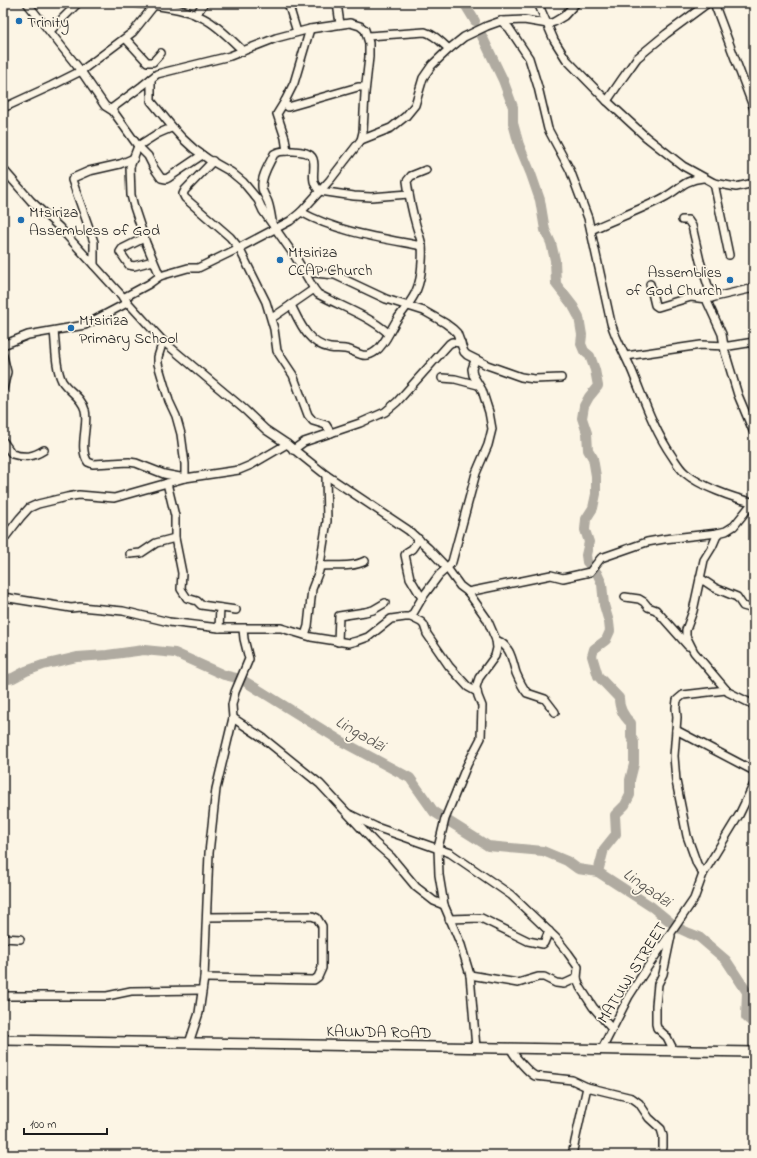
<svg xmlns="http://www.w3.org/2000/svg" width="757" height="1158" font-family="'Indie Flower',sans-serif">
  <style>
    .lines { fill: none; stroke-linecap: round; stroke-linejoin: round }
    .river { stroke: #b0aba1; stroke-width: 10 }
    .minor-casing { stroke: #1c1c1c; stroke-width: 10 }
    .major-casing { stroke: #1c1c1c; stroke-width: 12 }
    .minor { stroke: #fcf5e5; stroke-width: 7 }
    .major { stroke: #fcf5e5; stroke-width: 9 }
    .poi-dot { fill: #1f6fb2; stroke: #fcf5e5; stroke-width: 1.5 }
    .labels { text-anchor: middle; stroke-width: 3.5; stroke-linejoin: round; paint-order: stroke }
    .poi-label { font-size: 16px; fill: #1c1c1c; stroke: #fcf5e5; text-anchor: start }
    .street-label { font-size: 16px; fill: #1c1c1c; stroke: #fcf5e5 }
    .water-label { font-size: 17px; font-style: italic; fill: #575551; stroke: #fcf5e5 }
  </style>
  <rect width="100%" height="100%" fill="#fcf5e5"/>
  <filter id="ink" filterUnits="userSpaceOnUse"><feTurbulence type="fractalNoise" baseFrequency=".025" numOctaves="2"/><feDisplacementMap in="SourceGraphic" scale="8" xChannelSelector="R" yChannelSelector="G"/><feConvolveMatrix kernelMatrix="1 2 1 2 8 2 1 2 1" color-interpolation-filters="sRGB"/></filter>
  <g filter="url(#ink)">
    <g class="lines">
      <g class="river">
        <path d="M464,3L475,21"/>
        <path d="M481,34L503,80L513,107V123L519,145L531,174L540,200L545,230L551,243L555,260L556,284L573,306L579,317L582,335L581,344L584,351L590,356L595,370L598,386L589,397L584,406L582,418L587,433L588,450L593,458L596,476V494L593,508L586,519L585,530L589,542L586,555L587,562L597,573L602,584L604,605L609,622L610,631L606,640L594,649L592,656L598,676L619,698C619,709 623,716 631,723V737L634,742V764L630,780V795L625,805L615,815L616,834L604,849L598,872"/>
        <path d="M3,680L13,678L26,671L43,665L77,657L107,655L144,650L175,653L224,675L241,679L341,741L410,778L434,812L488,846L543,851L567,861L578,869L598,872L652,907L674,925"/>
        <path d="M678,928L689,933L699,937L726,960L747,992L746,1017L754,1024"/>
      </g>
      <g class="minor-casing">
        <g id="minor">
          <path d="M27,3L81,71L105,106L113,111L138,146L148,156L154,168L161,178L166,179L168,178L202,155"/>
          <path d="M135,3C159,6 189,8 210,22C222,30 233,41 243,51"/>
          <path d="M288,3L297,32"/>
          <path d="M337,3L340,24"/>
          <path d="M538,3L554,40L566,59L607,101L646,137L683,166L714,183L736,187L754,183"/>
          <path d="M714,3L754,109"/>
          <path d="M196,15L204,3"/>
          <path d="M501,21L509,28L529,58L538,87L548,129L570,170L588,218L611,323C616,340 625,354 632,371C644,400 654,430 672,456C676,462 680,469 685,473C700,486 733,498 752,502"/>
          <path d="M50,31L78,3"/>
          <path d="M368,36L425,32C435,35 441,42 449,49"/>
          <path d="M126,39L147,62H153L161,53"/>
          <path d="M151,79V101L174,129"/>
          <path d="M285,101V104L288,107L358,87H365"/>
          <path d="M607,101L622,79L637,58L666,34L708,3"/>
          <path d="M3,108L51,86L81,71L133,32L156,3"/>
          <path d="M111,109L142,86L157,74L230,56L276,38L310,29L350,23L360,26L365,30L369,43V57L365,93L363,132L361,140"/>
          <path d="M287,151L285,138L277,114L285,101L294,83L310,29"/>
          <path d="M213,161L185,190L183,194L185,198L230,237L239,248L266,302L274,329L277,351L293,375L308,415L313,421L326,425L331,433"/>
          <path d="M3,169L31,201L60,228L163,341L245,410L266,430L287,444L326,475L408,530L428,548L447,568L460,586L468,592L487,619L496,640L497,648L495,656L479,678L476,687L478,696L482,706L481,738L467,765L445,819L438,848L439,875L444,905L461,945L470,975L476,1048"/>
          <path d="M714,183L729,255"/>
          <path d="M3,204V169"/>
          <path d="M301,212C337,232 381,238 422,246"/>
          <path d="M682,220H688L692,226L700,261L712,298"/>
          <path d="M272,221C271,214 270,208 268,202C266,197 262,192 262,187C261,176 270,163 274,154C280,150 286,151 293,151C331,152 302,176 320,191L354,196L371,197L409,194"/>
          <path d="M591,230C615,219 640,210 663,198C679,190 683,180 703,178"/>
          <path d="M144,238L122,249L120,252L129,265L134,266L153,261"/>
          <path d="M94,265V242L72,180L73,178L89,171L120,164L134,158"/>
          <path d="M304,272L335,275L386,299L424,311L445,323L453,329L457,333L464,352L467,355L487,365L521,377L534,379L561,378"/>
          <path d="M160,276L146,243L134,207L131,195L130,167L138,146L157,134L171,128L174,129L182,138L194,149L208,159L231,172L243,182L258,200L263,211L296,258L314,289L318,294C342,307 367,315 388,333"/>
          <path d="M650,284L655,305L658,307L691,297L706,299L754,288"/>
          <path d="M123,298L149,284L160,276L188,268H198L235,250L290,221L301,212L330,180L361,140L391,128L406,116L415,105L423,78L432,65L449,49L464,37L487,26L501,21L524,20L548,24L554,22L564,16L576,3"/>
          <path d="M706,299L722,334L725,352L738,395L754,433"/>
          <path d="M291,305C300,323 308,344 330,348C335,349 340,348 345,349C358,351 363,361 376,351C385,345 391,328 398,318C410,302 418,294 421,273C422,264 423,255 422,246C421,239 418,232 416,225C412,211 409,196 407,181L411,176L426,170"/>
          <path d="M272,318L314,289"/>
          <path d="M54,331C56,347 55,367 62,381C68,391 82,397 85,410C89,425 78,448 88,462L93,464L129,462L136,463L164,474L185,478V464L181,434L176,416L169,401L158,364V357L163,341"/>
          <path d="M3,345L28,335L85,325L127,303"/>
          <path d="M3,356L7,372L3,389"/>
          <path d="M626,356L701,345L729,346L754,342"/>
          <path d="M442,378L455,379L478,385"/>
          <path d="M3,441L12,454C25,458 33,457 44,450"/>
          <path d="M293,450L304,442L360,423L385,412L397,402L449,344L452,342L461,343"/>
          <path d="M167,483L175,516V538L182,573L181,589L187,598L197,601L201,605L236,610"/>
          <path d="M718,533L712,547L704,560L693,611L686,630V636L694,652L728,692L754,705"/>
          <path d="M419,539L412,549L407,552L405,555L410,578L422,598"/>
          <path d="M3,540L20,518L29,508L38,504L67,497L79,495L114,498L185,478L239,470L251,465L287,444"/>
          <path d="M130,554L141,553L156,543L175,538"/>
          <path d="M320,566C334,565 352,568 365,561"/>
          <path d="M700,578L715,588L737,597L743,606L754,609"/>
          <path d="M468,592L551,575L563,578L590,572L601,558L647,542L664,539L718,533L726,531L734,526L754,501"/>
          <path d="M3,597L71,608L80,607L123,611L169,622L219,628H281L311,637L349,643L357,641L368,637L391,619L405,617H411L421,622L424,625L427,634L449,666L468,687L477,692"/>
          <path d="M625,597L639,599L644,602L648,607L656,610L688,646"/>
          <path d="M411,617L422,598L439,575L447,568L452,562L476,473L488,445L492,429L489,412L482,390L473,375L472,369L475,360"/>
          <path d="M219,628L220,608"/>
          <path d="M305,635L308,626L312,589L319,571L327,521L326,475"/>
          <path d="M496,640C511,646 512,660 516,673C519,680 522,687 527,693L545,699L555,712"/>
          <path d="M338,642L339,616L365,612L373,610L385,603"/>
          <path d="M233,718L263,738L320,784L375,843L391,857L416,887L434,901L444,905"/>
          <path d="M676,730L754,771"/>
          <path d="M349,814L376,827L450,853L511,895L556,938L568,953L578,967L577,978L580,987L593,1007L611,1028"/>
          <path d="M703,874L697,864L687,836L676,781L674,756L677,717L676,708L677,700L683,695L726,690"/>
          <path d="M449,919L481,918L528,941L543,944L544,943L549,931"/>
          <path d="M671,936L663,974L658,984L656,1005V1024L657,1028L667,1037L674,1051"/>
          <path d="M3,938L20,939"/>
          <path d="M470,975L518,983L538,977H544L556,983L564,984L577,978"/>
          <path d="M204,978L314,980L318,977L322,968V926L317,918L312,916L207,917"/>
          <path d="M3,996H107L131,991L202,990"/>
          <path d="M189,1043L199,1013L204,978L209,853L216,789L233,718L232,705L235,692L249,659L244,639L243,629"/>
          <path d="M514,1048L512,1051C515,1057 529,1073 535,1076L572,1080L587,1087L632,1098L639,1103L649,1118L661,1129L663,1136V1147L662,1153L659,1155"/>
          <path d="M602,1049L629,996L647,968L694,899L703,874L739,815L754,784"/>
          <path d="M572,1155L587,1087"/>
        </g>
      </g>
      <g class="major-casing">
        <path id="major" d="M3,1040L754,1052"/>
      </g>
      <use href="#minor" class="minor"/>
      <use href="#major" class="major"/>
    </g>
  </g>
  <g class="poi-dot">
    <circle cx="19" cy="21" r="4"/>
    <circle cx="21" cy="220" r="4"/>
    <circle cx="280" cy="260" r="4"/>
    <circle cx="730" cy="280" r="4"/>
    <circle cx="71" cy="328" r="4"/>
  </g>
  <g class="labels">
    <g class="poi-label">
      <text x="27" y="27">Trinity</text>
      <text x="29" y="217">Mtsiriza<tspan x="29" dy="18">Assembless of God</tspan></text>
      <text x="288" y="257">Mtsiriza<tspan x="288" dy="18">CCAP Church</tspan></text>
      <text x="722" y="277" text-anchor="end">Assemblies<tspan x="722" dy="18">of God Church</tspan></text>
      <text x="79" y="325">Mtsiriza<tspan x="79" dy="18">Primary School</tspan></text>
    </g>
    <g class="street-label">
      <text transform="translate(631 972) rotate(-58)" y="6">MATUWI STREET</text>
      <text transform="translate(379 1031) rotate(1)" y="6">KAUNDA ROAD</text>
    </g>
    <g class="water-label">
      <text transform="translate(361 733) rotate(30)" y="6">Lingadzi</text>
      <text transform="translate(648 887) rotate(35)" y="6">Lingadzi</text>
    </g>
  </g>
  <rect width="757" height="1158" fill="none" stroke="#fcf5e5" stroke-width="16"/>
  <rect x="8" y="8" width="741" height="1142" fill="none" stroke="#1c1c1c" stroke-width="1.5" filter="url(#ink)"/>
  <path d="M24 1128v6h83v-6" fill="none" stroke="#1c1c1c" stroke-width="2"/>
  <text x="30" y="1128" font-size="12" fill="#1c1c1c" stroke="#fcf5e5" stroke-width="3" paint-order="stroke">100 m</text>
</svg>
